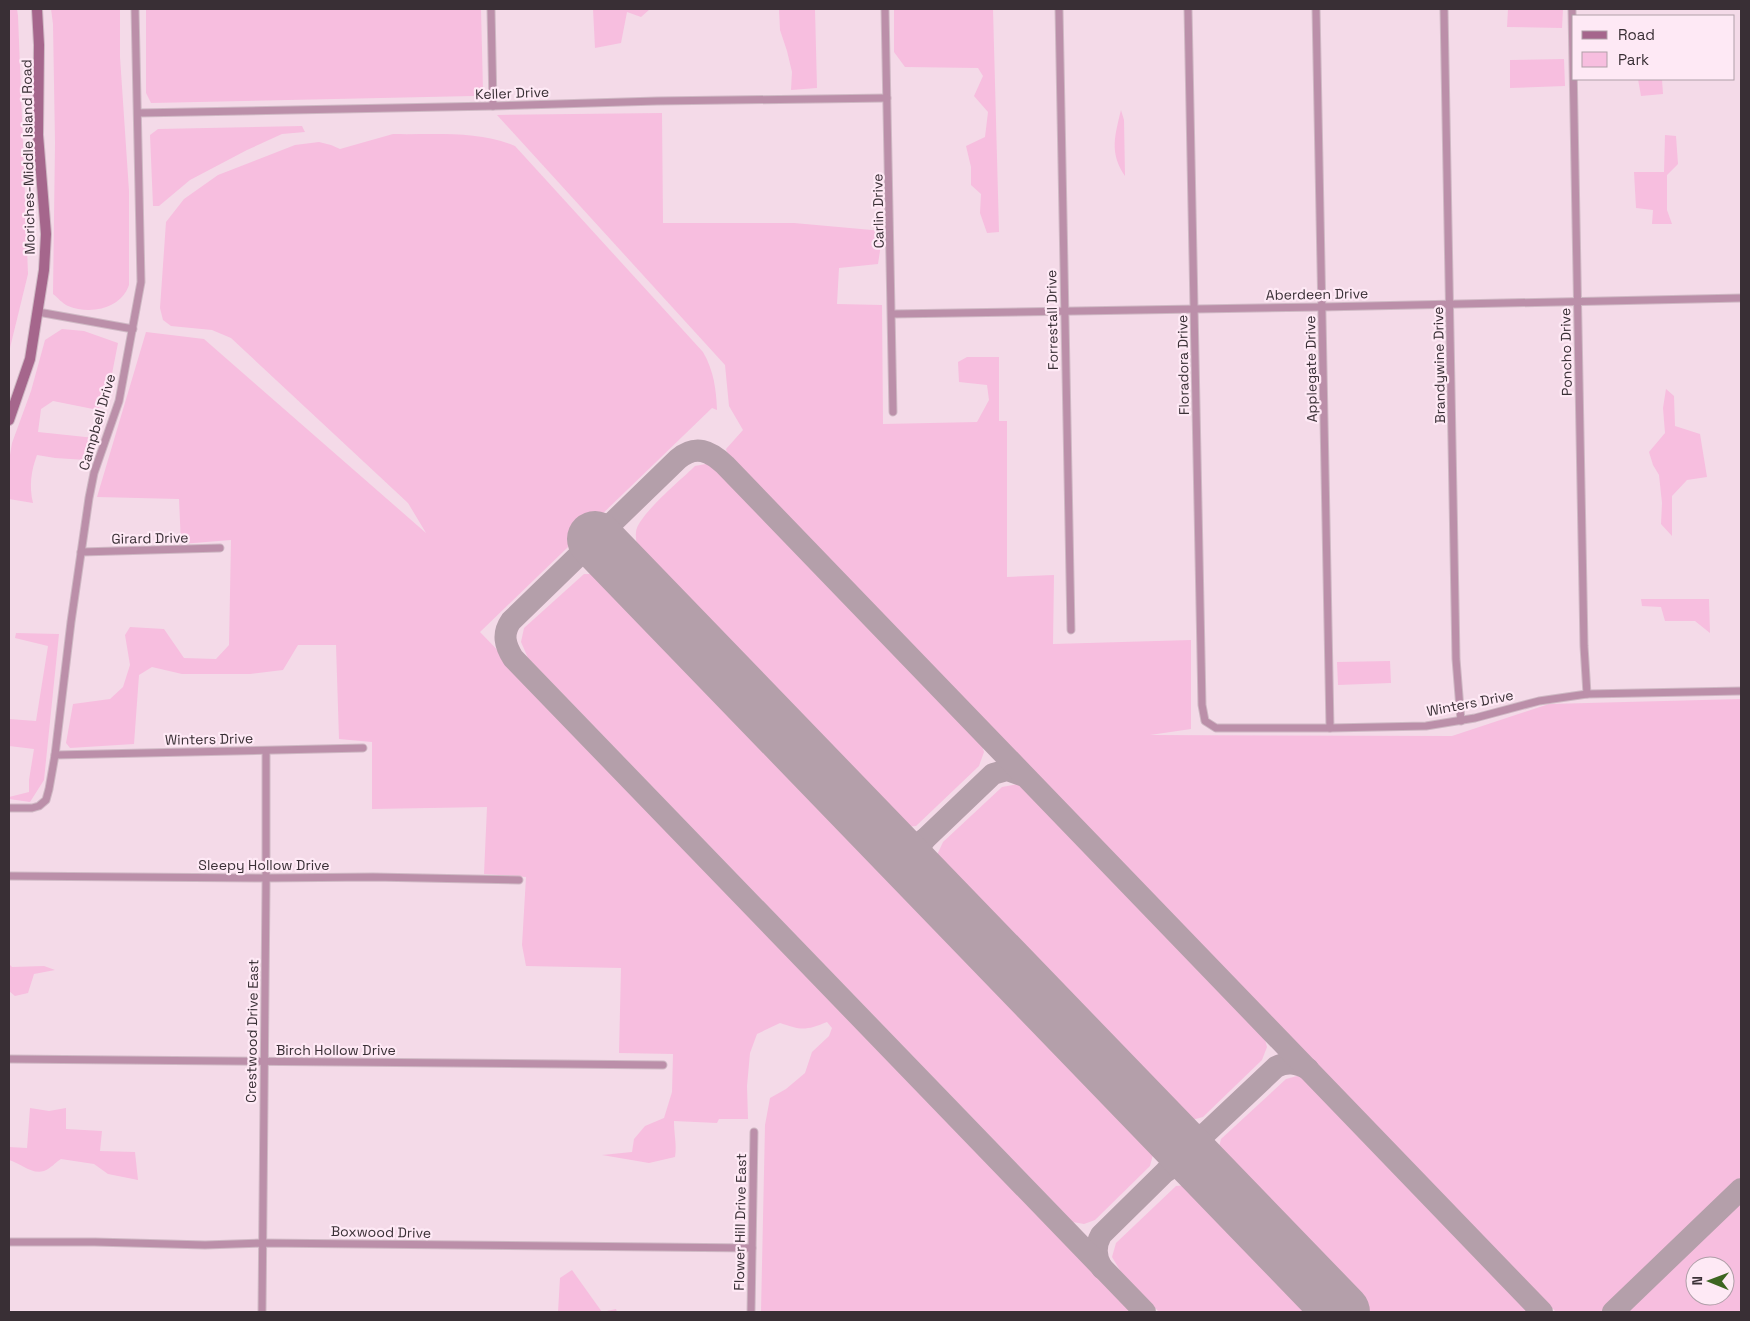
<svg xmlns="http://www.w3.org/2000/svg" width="1750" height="1321" font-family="'Space Grotesk',sans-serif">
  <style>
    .green { fill: #f7bedf; fill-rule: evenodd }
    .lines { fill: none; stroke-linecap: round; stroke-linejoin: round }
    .taxiway { stroke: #b49faa; stroke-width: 22 }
    .runway { stroke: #b49faa; stroke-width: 56 }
    .street-casing { stroke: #cfb8c4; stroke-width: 9 }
    .secondary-casing { stroke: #cfb8c4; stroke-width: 12 }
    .street { stroke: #bb8fa9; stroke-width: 7 }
    .secondary { stroke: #a5668c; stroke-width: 10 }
    .labels { text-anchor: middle; stroke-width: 4.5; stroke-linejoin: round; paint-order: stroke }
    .street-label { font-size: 14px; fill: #392f35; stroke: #fee9f5 }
  </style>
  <rect width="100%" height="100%" fill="#f4dae8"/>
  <g class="green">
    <path d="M9,9H17L18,16L28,274L9,352Z"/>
    <path d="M51,9H120V57L129,191V285C121,309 90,315 68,306C63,304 57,297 53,294L55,143L53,24Z"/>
    <path d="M146,9H481L483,91L482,95L473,96L151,103L146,93Z"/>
    <path d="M593,9H650L641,17L627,12L621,43L595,48Z"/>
    <path d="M779,9H815L817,88L791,90L792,72L787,51L780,30Z"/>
    <path d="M894,9H993L999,232L987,233L980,213L981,194L971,185V167L966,146L985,137L988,112L974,96L983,76L978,68L905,67L894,52Z"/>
    <path d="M1508,9H1563L1562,28L1507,27Z"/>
    <path d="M1564,59L1565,86L1510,88V60Z"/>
    <path d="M1638,79H1662L1663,94L1641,96Z"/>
    <path d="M1121,110L1124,120L1125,176C1109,153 1115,135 1121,110Z"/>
    <path d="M662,113L663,223H794L883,231L878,264L839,268L837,304L882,305L883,424L977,422L989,400L987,385L959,382L958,362L967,357H999V421H1007V577L1054,575L1053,644L1191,640V729L1150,735L1452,736L1549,704L1741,699V1178L1601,1312H1556L728,456L726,449L743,430L729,406L725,365L497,115Z"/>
    <path d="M302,126L305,132L282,134L247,150L190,180L159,206H153L150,135L158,129Z"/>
    <path d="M393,134C433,135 478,130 515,146L703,352C714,371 716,389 717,410L712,408L480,632L840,1005L839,1009L844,1015H850L1136,1312H761L765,1125L770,1098L786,1089L805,1073L812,1052L829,1036L832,1028L827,1022C805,1031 801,1030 780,1023L757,1034L750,1053L747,1086L748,1119H719L717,1123L674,1121C674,1135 677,1144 675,1157L649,1163L602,1155L632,1152L634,1139L645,1126L664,1118L672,1092L673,1054L619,1053L621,968L526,966L522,945L526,877L484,874L487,807L372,809V742L339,739L336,645H298L283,670L250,674H182L152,667L139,675L134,744L70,748L66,743L73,704L110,699L123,687L130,665L125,635L130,627L164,629L184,658L216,659L229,645L231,540L181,544L179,499L97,497L146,332L204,339L426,533L408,503L231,338L212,330L171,326L163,320L160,308L166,222L184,199L218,175L295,145L319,142L331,145L340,149Z"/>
    <path d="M1665,135L1676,136L1678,164L1667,175V210L1672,224H1652L1653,210L1636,208L1634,172H1664Z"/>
    <path d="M62,329L84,331L118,343L110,384L98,410L53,401L41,409L38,432L95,438L86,460L55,458L37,455C31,471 29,486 33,503L9,499V461L12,443L31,391L45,340Z"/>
    <path d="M1666,389L1674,396L1675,426L1700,434L1707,477L1687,480L1672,496V536L1661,524L1662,503L1659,475L1653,465L1649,452L1665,433L1663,408Z"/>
    <path d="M706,464L718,468L980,740L984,752L979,766L916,826L906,827L895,820L642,562C639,552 635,542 636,532C637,516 682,479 695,466Z"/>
    <path d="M584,574H600L613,582L1147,1137L1154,1151L1150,1166L1095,1220L1084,1224L1073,1222L528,658L521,642L524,628Z"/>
    <path d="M1641,599H1709L1710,633L1695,621H1665L1661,607L1642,606Z"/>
    <path d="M16,633L59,634L44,780L30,802L9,799V797L29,792V780L34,749L9,746V719L36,721L48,646L15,638Z"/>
    <path d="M1390,661L1391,683L1338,685L1337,662Z"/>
    <path d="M1018,784L1028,789L1263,1032L1267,1047L1262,1060L1203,1117L1192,1120L1179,1115L942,871L937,855L943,842L1002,787Z"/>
    <path d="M9,964L12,967L44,966L55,970L34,974L28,993L15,996L9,991Z"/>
    <path d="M1297,1076L1307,1079L1533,1312H1370L1225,1163L1219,1147L1221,1139L1286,1079Z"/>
    <path d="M30,1108L49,1111L66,1108V1129L102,1131L100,1151L135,1152L138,1180L108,1174L94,1164L61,1159C56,1162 50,1169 44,1171C32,1175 20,1163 9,1160V1147L27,1148Z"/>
    <path d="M1188,1185L1199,1192L1317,1312H1159L1121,1272L1112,1257L1116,1243L1176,1186Z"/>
    <path d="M1741,1202V1312H1626ZM1695,1266H1725V1296H1695Z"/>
    <path d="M572,1270L602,1312L616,1309L617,1312H558L560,1278Z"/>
  </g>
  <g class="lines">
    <g class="taxiway">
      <path d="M884,838C898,846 911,850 925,839"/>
      <path d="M922,878C916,864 915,852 925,839L993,774L1007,770L1024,776"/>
      <path d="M1169,1133C1183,1139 1194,1142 1207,1132L1276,1067C1287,1061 1297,1063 1308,1069"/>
      <path d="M1102,1268C1095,1257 1095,1246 1101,1235L1165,1172C1180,1162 1191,1165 1206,1172"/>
      <path d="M1145,1312L513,658C505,645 502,634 511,621L678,459C696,444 710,451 725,465L1542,1312"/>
      <path d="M1613,1312L1741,1189"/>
    </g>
    <path class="runway" d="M595,539L1342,1312"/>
    <g class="street-casing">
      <g id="street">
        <path d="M491,9L493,106"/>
        <path d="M885,9L893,412"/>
        <path d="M1059,9L1071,630"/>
        <path d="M1188,9L1202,705L1205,721L1216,728H1330L1426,726L1475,718L1539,701L1587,694L1741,691"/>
        <path d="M1316,9L1330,728"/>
        <path d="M1444,9L1456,659L1461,721"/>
        <path d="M1572,9L1584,646L1587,694"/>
        <path d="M138,113L493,106L657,101L887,98"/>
        <path d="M38,312L133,329"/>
        <path d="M892,314L1322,307L1741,298"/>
        <path d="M81,552L220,548"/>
        <path d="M55,755L363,748"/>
        <path d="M9,808H32L39,806L46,800L49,789L55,755L71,622L89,498L94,473L119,401L141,282L135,9"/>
        <path d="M9,876L266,878L373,877L519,880"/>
        <path d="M9,1059L663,1065"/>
        <path d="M9,1242H95L205,1245L262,1243L752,1248"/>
        <path d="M262,1312L266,886V751"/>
        <path d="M751,1312L754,1132"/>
      </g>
    </g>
    <g class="secondary-casing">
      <path id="secondary" d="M9,420L30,359L44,270L46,234L38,135L39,45L37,9"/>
    </g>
    <use href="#street" class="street"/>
    <use href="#secondary" class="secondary"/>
  </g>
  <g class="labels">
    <g class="street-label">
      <text transform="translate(512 93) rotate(-2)" y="5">Keller Drive</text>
      <text transform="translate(28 157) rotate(-91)" y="5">Moriches-Middle Island Road</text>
      <text transform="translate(878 211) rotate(-91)" y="5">Carlin Drive</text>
      <text transform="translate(1317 294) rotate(-1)" y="5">Aberdeen Drive</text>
      <text transform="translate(1052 320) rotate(-91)" y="5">Forrestall Drive</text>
      <text transform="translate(1566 352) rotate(-91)" y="5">Poncho Drive</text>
      <text transform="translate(1183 365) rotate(-91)" y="5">Floradora Drive</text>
      <text transform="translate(1439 365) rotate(-91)" y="5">Brandywine Drive</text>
      <text transform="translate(1311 369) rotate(-91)" y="5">Applegate Drive</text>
      <text transform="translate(97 422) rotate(-74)" y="5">Campbell Drive</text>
      <text transform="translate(150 538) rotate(-1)" y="5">Girard Drive</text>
      <text transform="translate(1470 703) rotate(-11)" y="5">Winters Drive</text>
      <text transform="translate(209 739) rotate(-1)" y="5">Winters Drive</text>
      <text x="264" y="870">Sleepy Hollow Drive</text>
      <text transform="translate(252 1031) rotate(-89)" y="5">Crestwood Drive East</text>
      <text x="336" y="1055">Birch Hollow Drive</text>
      <text transform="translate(740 1222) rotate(-89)" y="5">Flower Hill Drive East</text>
      <text transform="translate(381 1232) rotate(1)" y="5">Boxwood Drive</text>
    </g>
  </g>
  <rect width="1750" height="1321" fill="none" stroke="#392f35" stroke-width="20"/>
  <rect x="1572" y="15" width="162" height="65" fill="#fee9f5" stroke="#af9fa8"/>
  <rect x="1582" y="31" width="25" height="8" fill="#a5668c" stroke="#af9fa8"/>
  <text x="1618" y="40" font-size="15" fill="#392f35">Road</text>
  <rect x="1582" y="52" width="25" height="15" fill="#f7bedf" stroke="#af9fa8"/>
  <text x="1618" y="65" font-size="15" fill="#392f35">Park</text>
  <g transform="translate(1710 1281) rotate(271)"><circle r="24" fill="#fee9f5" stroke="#af9fa8"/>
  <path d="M0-4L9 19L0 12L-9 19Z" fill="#3d6521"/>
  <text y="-8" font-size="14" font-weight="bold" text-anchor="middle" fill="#392f35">N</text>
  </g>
</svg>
